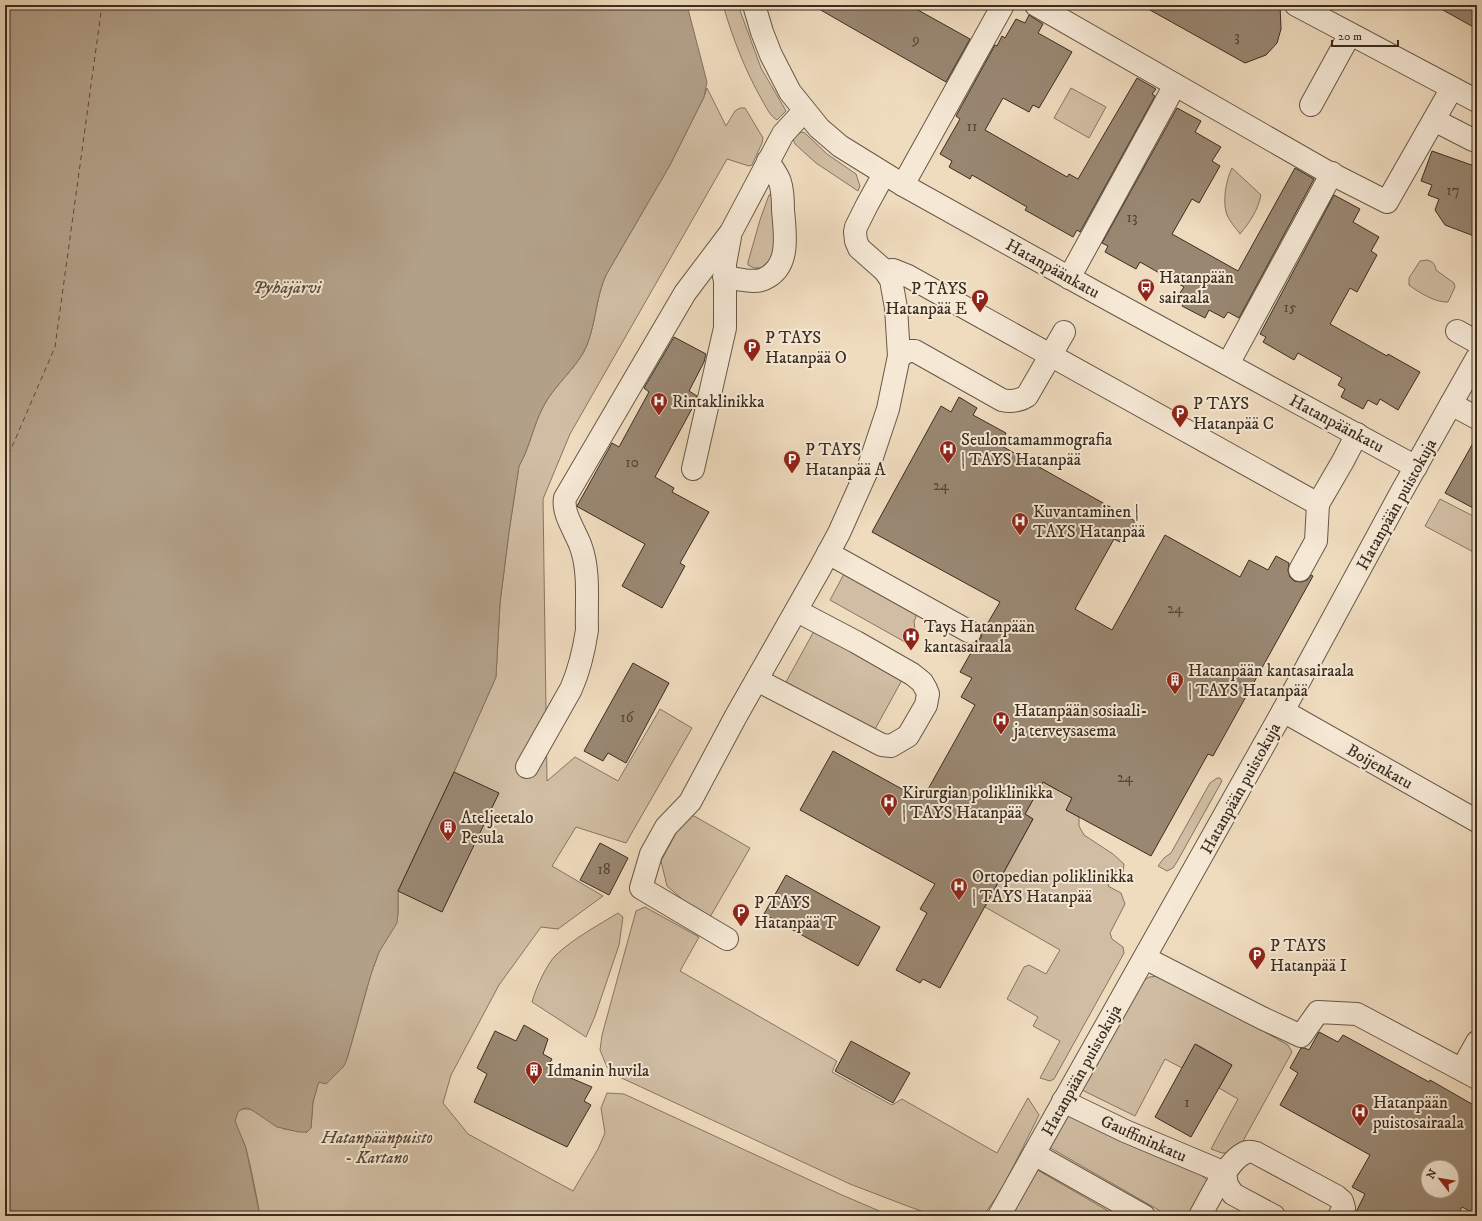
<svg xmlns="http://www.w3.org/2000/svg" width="1482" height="1221" font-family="'IM FELL DW Pica',serif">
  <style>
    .green { fill: #d0bda3; stroke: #867562 }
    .water { fill: #b2a088; stroke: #82725e }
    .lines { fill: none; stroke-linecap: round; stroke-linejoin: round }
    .ferry { stroke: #594a3a; stroke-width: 1; stroke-dasharray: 5 4; stroke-linecap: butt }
    .building { fill: #998772; stroke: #3b2d20; fill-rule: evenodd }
    .minor-casing { stroke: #685848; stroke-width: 24 }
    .minor { stroke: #f5e8d5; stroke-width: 22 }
    .labels { text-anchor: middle; stroke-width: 4; stroke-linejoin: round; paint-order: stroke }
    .number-label { font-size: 15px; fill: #524434 }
    .street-label { font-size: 17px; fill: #3b2d20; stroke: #f5e8d5 }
    .poi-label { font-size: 17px; fill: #3b2d20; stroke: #f5e8d5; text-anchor: start }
    .park-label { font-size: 17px; font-style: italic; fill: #594a3a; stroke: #f5e8d5 }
    .water-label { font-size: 18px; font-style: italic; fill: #594a3a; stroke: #f5e8d5 }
  </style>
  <rect width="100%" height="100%" fill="#efdbbe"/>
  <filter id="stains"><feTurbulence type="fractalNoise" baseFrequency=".005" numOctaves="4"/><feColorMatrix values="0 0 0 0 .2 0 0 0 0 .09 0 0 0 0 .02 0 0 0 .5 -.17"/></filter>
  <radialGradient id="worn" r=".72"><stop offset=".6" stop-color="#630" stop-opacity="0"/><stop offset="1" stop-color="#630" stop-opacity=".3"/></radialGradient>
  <g class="green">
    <path d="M723,5H738L761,68L786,111L777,120C770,116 766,107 762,100C745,70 733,39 723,5Z"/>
    <path d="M707,88L726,126L735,111L740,108H745L763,138L762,143L752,165L749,166L727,159L570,434L543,499L547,781L575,757L618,781L660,709L692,728L626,843L576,827L552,866L603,896L558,929L541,927L499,985L451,1075L443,1103L468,1134L573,1191L598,1149L605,1133L601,1108L607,1093L624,1094L842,1195L891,1216H260C256,1194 252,1171 246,1149C244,1140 234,1126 235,1117C237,1108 245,1108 252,1110L284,1129L307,1132L311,1128L313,1102L318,1084L319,1082L324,1083L347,1059L371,974L379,952L398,914V891L454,772L496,677L500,603L509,532L519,466C530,447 533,426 543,407C554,385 579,366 587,345C596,322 596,297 606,275L670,165L704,97Z"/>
    <path d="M1071,88L1106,107L1089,138L1054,118Z"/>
    <path d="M802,132L805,133L827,154L856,174L860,186L858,191L816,163L795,144L793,139L797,134Z"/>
    <path d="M1232,168L1261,195C1258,210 1250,222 1240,234C1236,228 1230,222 1227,215C1222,202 1226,180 1232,168Z"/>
    <path d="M771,194L777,241L771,259L761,268H754L748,265V262L760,220L769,195Z"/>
    <path d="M1427,260C1433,262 1435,263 1436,270L1454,283L1455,287L1448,302C1436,303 1418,292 1409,285V278L1420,261Z"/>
    <path d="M1440,499L1477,518V554L1425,526Z"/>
    <path d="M844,574L916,614V617L914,621L915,630L905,642L830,600Z"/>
    <path d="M814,631L902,680L874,731L786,682Z"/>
    <path d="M1217,778H1220L1222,781L1178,860L1173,868L1167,871L1158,866L1164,858L1171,853L1210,783Z"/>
    <path d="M1043,782L1072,798L1066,810L1079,817V826L1084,835L1113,854L1124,864L1123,873L1117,870L1108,886L1121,893L1125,904L1110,933L1112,939L1123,947L1124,953L1054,1079L1050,1081L1040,1078L1060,1041L1033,1026L1038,1017L1007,999L1024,967L1029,965L1046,974L1060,950L985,907L1033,819L1025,814Z"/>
    <path d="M687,813L696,817L750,848L710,917L689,905L667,886L661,861Z"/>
    <path d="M645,907L699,937L680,971L837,1061L832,1072L892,1105L902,1099L997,1153L1028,1098L1039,1115L1002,1189L983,1216H935L910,1207L850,1184L613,1074L607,1067L600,1050L602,1035L636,911Z"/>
    <path d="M618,913L623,917L619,945L595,1016L586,1037L532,1002C536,988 546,965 556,955C574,938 597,926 618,913Z"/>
    <path d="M1159,976L1171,980L1288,1045L1292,1052L1237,1152L1222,1153L1211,1149L1238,1099L1219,1088L1232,1065L1196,1044L1182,1068L1165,1059L1135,1116L1082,1090L1143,981L1149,977Z"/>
    <path d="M1072,1116L1200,1174L1209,1182L1194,1212L1186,1216H1169L1047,1146L1065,1117Z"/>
    <path d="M1034,1168L1117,1216H1007Z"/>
  </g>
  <path class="water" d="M5,5H687L707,82L704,97L670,165L606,275C596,297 596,322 587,345C579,366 554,385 543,407C533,426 530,447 519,466L509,532L500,603L496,677L454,772L398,891V914L397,923L379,952L371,974L347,1059L344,1066L326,1084L319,1082L318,1084L313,1102L311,1128L307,1132H299L277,1127L252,1110L247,1108L242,1109L238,1112L235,1121L246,1148L260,1216H5Z"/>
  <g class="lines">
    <path class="ferry" d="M5,463L55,347L102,5"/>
  </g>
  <g class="building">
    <path d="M812,5H909L970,39L946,82Z"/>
    <path d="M1141,5H1280L1281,29L1277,43L1266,55L1245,63Z"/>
    <path d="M1434,5H1477V29Z"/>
    <path d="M1029,15L1043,24L1038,33L1072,52L1039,108L1033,105L1029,112L1003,98L985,130L1067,177L1069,174L1078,179L1137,78L1156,89L1152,94L1155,96L1080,232L1077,230L1073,237L1025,210L1027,207L972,175L970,179L949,167L952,161L940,154L960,119L956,116L995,45L997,46L1002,36L1005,38L1016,19L1025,23Z"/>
    <path d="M1177,108L1201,121L1195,132L1221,147L1212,161L1220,166L1199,203L1192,199L1172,234L1238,271L1295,168L1314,179L1239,318L1228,312L1224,318L1209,310L1205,318L1182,306L1187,297L1180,293L1184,287L1140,262L1136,269L1105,252L1108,246L1102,243Z"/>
    <path d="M1432,151L1477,167V226L1474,236L1445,225L1435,210L1439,199L1428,195L1432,185L1421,181Z"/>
    <path d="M1334,195L1360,209L1353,222L1379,237L1371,251L1377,255L1357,292L1350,288L1330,324L1387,356L1388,354L1420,372L1398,410L1380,399L1377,405L1368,400L1363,409L1341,397L1345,389L1338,385L1342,378L1298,353L1294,360L1263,342L1266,337L1260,334Z"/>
    <path d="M674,337L706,354L704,362L689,391L697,396L695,403L655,477L674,488L672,492L709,512L680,563L685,566L662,608L622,586L645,544L578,507L577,506L612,443L619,447L649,392L644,388Z"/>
    <path d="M959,397L977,408L973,415L1006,433L1000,445L1135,521L1122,543L1114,539L1075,609L1112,630L1165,535L1240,577L1249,560L1268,570L1276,556L1289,563L1288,571L1290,577L1294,581L1301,582L1307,580L1311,575L1313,576L1213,756L1208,754L1151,856L1066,810L1072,798L1043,782L1025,814L1033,819L940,988L923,979L920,983L896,970L927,913L920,909L935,884L800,810L833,751L922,800L975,705L961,697L972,678L960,672L977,642L981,638L982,633L1000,602L872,532L941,406L951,412Z"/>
    <path d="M1477,436V510L1445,493Z"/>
    <path d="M633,663L669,683L626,763L608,753L603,761L584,751Z"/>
    <path d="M454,772L499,793L442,912L398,891Z"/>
    <path d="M600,843L628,858L609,895L580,880Z"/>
    <path d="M786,875L880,927L858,966L764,914Z"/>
    <path d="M524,1025L548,1039L543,1054L552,1059L547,1068L592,1087L584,1101L591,1105L567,1147L474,1102L487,1074L477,1068L495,1031L516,1041Z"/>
    <path d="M1319,1032L1338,1042L1343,1035L1429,1082L1430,1080L1477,1107V1215L1462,1207L1457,1216H1354L1365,1194L1352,1187L1370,1155L1280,1105L1298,1073L1290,1068L1301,1048H1305L1309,1050ZM1428,1167H1452V1191H1428Z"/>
    <path d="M851,1041L910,1073L893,1103L835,1071Z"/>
    <path d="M1195,1044L1232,1065L1191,1137L1155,1117Z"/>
  </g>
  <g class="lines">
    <g class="minor-casing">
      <g id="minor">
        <path d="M754,5L762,32L771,55L790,92L819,128L840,146L903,185L1095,292L1416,467"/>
        <path d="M1036,5L1324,170L1387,202L1452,88"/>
        <path d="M1296,5L1477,101"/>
        <path d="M1311,105L1350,34"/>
        <path d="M1434,120L1473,140"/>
        <path d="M903,185L1003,5"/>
        <path d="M885,271L893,270L908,276C1045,351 1181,428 1318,504L1343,461L1357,434"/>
        <path d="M724,277C736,278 753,284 764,279C791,267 785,234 783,210C783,201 783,191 780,182C778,175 772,168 768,161"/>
        <path d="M1069,278L1175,85"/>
        <path d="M1457,331L1477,342"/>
        <path d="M899,356L909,351H915L1002,400C1011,402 1019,401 1027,396L1064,332"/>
        <path d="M1228,364L1332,173"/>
        <path d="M1451,404L1477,418"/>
        <path d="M693,469L725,328V264L730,237"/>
        <path d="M828,553L970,632"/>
        <path d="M1300,570L1316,541L1318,504"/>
        <path d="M757,680L882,745L891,746L908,736L926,705L928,694L926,689L922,682L912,674L856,642L797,611"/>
        <path d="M1283,711L1477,821"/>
        <path d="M527,767L571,689C579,671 584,650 587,630C586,604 590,572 581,547C576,532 562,514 565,498L685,293L731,232L783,134L804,111"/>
        <path d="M727,939L641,888L651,854L666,827L690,802L736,716L819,570L839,533L869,466L888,409L899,356L896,308L891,280L885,271L859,248L856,241L855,232L856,227L867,205L884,174"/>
        <path d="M1145,958L1262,1018L1301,1036L1318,1012L1357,1014L1477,1078"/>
        <path d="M1462,1069L1477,1042"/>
        <path d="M1063,1101L1125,1131L1225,1173"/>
        <path d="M1034,1154L1144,1216"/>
        <path d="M1225,1173L1227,1185L1233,1194L1274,1216"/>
        <path d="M999,1216L1283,711L1402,491L1477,358"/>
        <path d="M1200,1216C1210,1199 1228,1158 1247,1152C1250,1151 1253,1152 1256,1153L1336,1196L1342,1201L1344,1208L1339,1216"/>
      </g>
    </g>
    <use href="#minor" class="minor"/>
  </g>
  <defs>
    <g id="bus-pin" transform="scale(0.9)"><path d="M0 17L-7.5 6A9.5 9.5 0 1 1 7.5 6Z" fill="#8f2418" stroke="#f5e8d5"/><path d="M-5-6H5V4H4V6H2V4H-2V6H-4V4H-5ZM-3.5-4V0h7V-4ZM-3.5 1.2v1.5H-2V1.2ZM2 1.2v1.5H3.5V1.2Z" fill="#fff"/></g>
    <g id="parking-pin" transform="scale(0.9)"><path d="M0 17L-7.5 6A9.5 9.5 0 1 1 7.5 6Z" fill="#8f2418" stroke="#f5e8d5"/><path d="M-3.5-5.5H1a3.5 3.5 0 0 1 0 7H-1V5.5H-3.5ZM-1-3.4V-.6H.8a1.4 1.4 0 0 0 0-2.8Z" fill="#fff"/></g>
    <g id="hospital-pin" transform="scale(0.9)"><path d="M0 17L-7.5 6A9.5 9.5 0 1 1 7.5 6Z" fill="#8f2418" stroke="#f5e8d5"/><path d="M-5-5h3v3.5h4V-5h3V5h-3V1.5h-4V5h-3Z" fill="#fff"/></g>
    <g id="building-pin" transform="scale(0.9)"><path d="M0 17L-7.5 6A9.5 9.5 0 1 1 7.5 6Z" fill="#8f2418" stroke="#f5e8d5"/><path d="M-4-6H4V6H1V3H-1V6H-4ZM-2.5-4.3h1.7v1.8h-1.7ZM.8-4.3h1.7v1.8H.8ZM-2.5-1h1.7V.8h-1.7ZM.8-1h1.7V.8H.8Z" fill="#fff"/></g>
  </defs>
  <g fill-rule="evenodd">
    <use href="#bus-pin" x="1146" y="287"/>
    <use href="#parking-pin" x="980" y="298"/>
    <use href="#parking-pin" x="752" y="347"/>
    <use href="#hospital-pin" x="659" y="401"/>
    <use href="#parking-pin" x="1180" y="413"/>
    <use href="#hospital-pin" x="948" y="449"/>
    <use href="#parking-pin" x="792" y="459"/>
    <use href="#hospital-pin" x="1020" y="521"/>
    <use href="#hospital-pin" x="911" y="636"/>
    <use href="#building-pin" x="1175" y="680"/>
    <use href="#hospital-pin" x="1001" y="720"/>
    <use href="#hospital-pin" x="889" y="802"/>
    <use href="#building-pin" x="448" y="827"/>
    <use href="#hospital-pin" x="959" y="886"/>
    <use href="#parking-pin" x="741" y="912"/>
    <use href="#parking-pin" x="1257" y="955"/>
    <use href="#building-pin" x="534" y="1070"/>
    <use href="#hospital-pin" x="1360" y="1112"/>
  </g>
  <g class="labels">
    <g class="number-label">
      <text x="1237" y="41">3</text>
      <text x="916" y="44">9</text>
      <text x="972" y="131">11</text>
      <text x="1453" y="195">17</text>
      <text x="1132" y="222">13</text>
      <text x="1290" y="312">15</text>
      <text x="632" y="467">10</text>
      <text x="941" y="490">24</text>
      <text x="1175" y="613">24</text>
      <text x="627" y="722">16</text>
      <text x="1125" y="782">24</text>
      <text x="604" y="874">18</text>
      <text x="1187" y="1107">1</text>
    </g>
    <g class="street-label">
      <text transform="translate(1053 268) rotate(29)" y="6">Hatanpäänkatu</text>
      <text transform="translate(1337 423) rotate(28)" y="6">Hatanpäänkatu</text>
      <text transform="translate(1396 504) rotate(-61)" y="6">Hatanpään puistokuja</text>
      <text transform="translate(1380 766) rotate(30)" y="6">Boijenkatu</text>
      <text transform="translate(1240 788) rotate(-61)" y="6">Hatanpään puistokuja</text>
      <text transform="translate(1081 1070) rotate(-61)" y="6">Hatanpään puistokuja</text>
      <text transform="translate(1144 1138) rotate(24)" y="6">Gauffininkatu</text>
    </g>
    <g class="poi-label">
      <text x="1159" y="283">Hatanpään<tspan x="1159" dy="20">sairaala</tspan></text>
      <text x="967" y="294" text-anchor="end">P TAYS<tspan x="967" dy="20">Hatanpää E</tspan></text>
      <text x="765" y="343">P TAYS<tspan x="765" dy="20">Hatanpää O</tspan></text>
      <text x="672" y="407">Rintaklinikka</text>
      <text x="1193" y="409">P TAYS<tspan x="1193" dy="20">Hatanpää C</tspan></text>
      <text x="961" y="445">Seulontamammografia<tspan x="961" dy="20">| TAYS Hatanpää</tspan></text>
      <text x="805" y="455">P TAYS<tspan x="805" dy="20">Hatanpää A</tspan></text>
      <text x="1033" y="517">Kuvantaminen |<tspan x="1033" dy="20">TAYS Hatanpää</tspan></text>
      <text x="924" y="632">Tays Hatanpään<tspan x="924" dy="20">kantasairaala</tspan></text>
      <text x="1188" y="676">Hatanpään kantasairaala<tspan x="1188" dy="20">| TAYS Hatanpää</tspan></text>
      <text x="1014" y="716">Hatanpään sosiaali-<tspan x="1014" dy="20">ja terveysasema</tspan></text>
      <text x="902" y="798">Kirurgian poliklinikka<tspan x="902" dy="20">| TAYS Hatanpää</tspan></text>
      <text x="461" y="823">Ateljeetalo<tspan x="461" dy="20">Pesula</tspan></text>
      <text x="972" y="882">Ortopedian poliklinikka<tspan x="972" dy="20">| TAYS Hatanpää</tspan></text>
      <text x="754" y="908">P TAYS<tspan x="754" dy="20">Hatanpää T</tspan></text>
      <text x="1270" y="951">P TAYS<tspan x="1270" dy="20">Hatanpää I</tspan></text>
      <text x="547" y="1076">Idmanin huvila</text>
      <text x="1373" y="1108">Hatanpään<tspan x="1373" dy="20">puistosairaala</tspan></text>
    </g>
    <g class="park-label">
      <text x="377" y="1143">Hatanpäänpuisto<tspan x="377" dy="20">- Kartano</tspan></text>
    </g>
    <g class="water-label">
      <text x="287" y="293">Pyhäjärvi</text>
    </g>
  </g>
  <rect width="1482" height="1221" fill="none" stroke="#efdbbe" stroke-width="20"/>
  <rect x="6" y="6" width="1470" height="1209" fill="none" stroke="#3b2d20" stroke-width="2"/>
  <rect x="10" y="10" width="1462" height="1201" fill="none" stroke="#3b2d20"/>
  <g transform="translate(1440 1179) rotate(301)"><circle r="19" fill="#f5e8d5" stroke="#ab9d8d"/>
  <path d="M0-3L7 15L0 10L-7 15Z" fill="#8f2418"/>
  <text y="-6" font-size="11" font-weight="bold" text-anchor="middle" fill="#3b2d20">N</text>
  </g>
  <path d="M1332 40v6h66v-6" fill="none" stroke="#3b2d20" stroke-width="2"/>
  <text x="1338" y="40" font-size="12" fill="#3b2d20" stroke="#f5e8d5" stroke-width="3" paint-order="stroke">20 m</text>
  <rect width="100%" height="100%" filter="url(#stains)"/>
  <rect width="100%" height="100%" fill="url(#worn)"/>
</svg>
